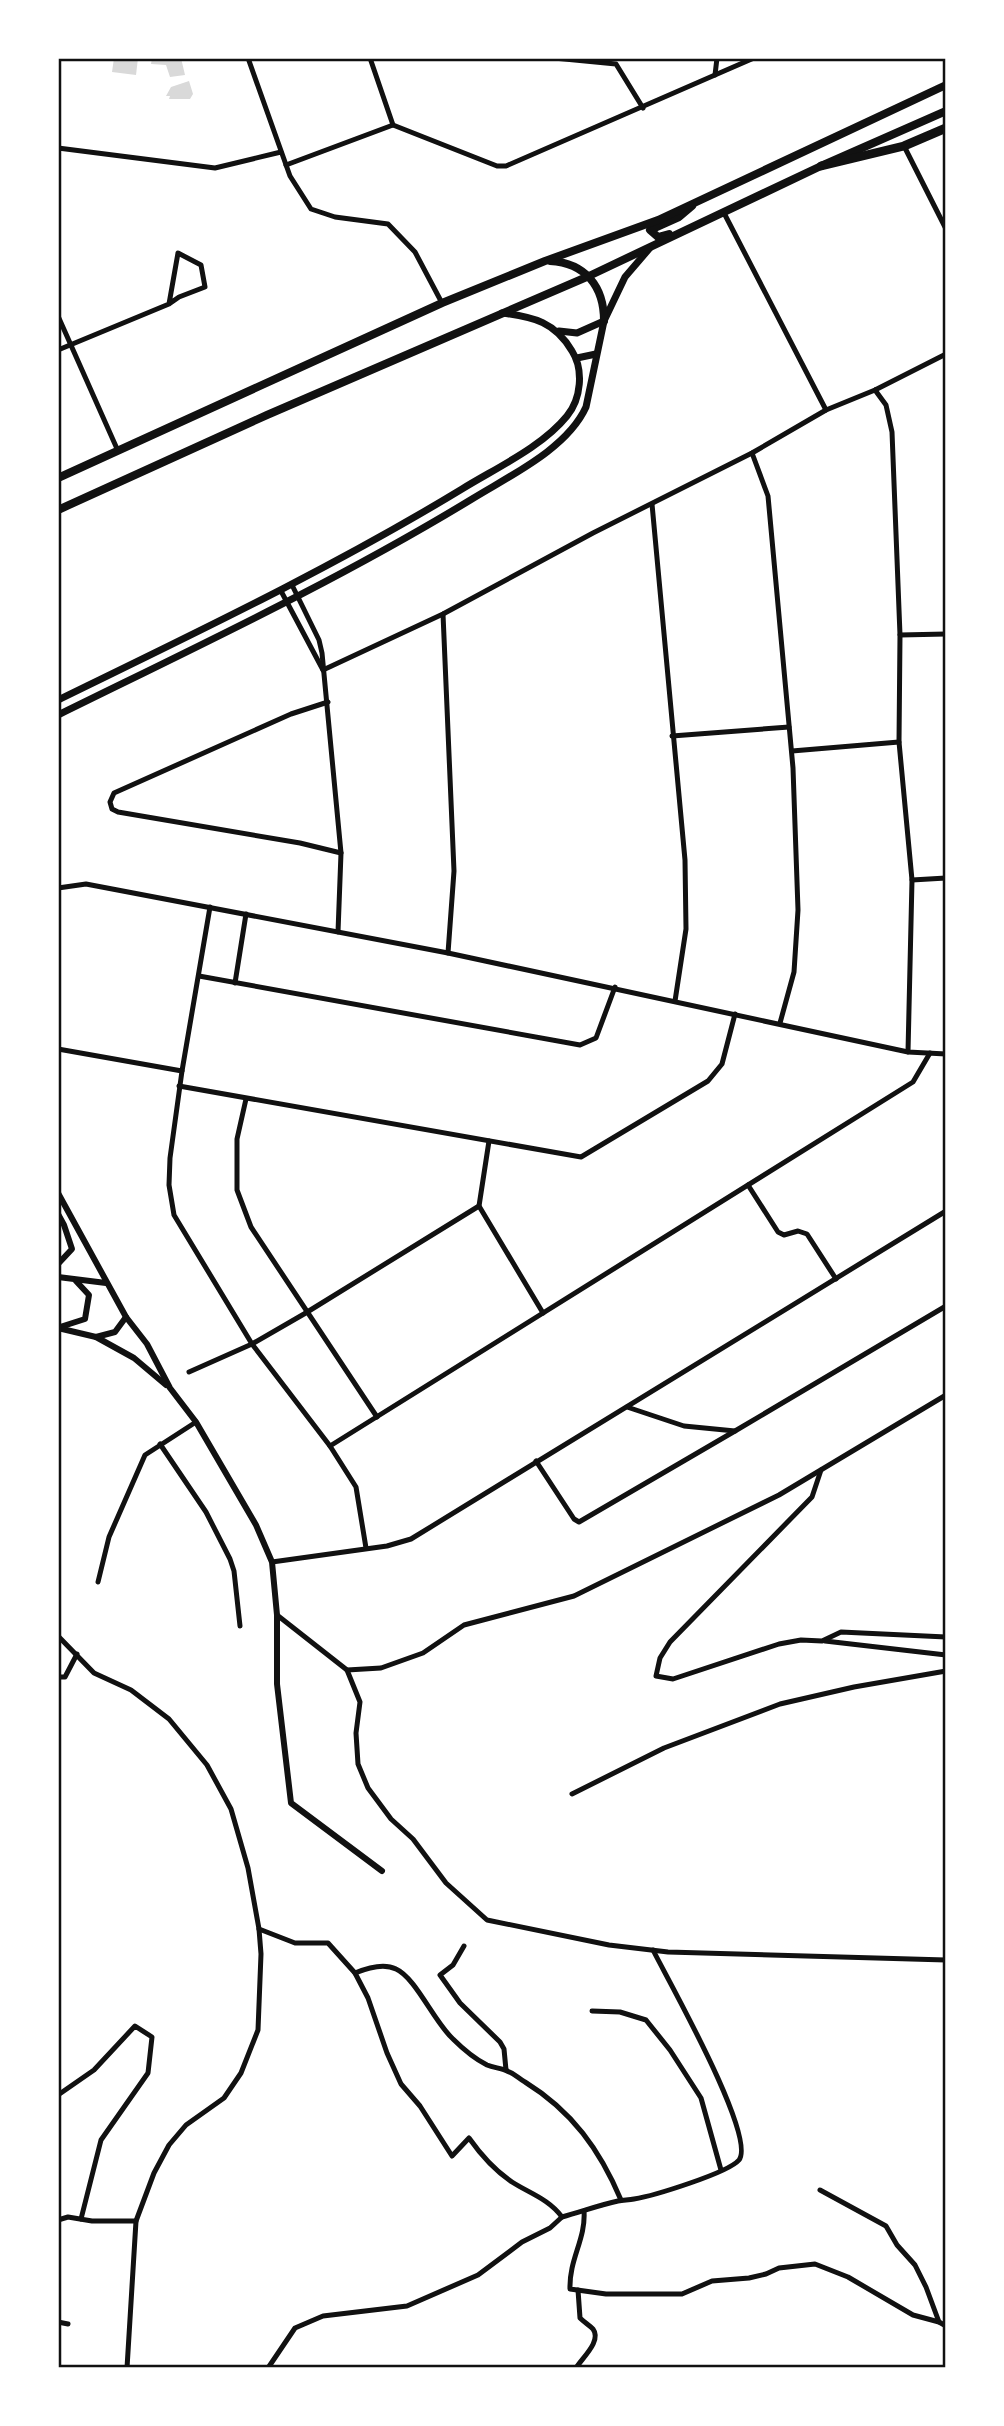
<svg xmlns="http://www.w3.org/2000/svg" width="1004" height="2426" font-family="Manrope,sans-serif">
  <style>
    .water { fill: #d9d9d9 }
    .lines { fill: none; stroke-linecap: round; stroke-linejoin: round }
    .minor { stroke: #111; stroke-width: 5 }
    .tertiary { stroke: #111; stroke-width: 6 }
    .secondary { stroke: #111; stroke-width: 7 }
    .trunk { stroke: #111; stroke-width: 8 }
    .motorway { stroke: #111; stroke-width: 9 }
    .neatline { fill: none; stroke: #111; stroke-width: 2.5 }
  </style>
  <rect width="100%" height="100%" fill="#fff"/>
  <g class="water">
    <path d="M114,58H138L136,75L112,72Z"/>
    <path d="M152,58H181L185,75L170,77L166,65L151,64Z"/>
    <path d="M189,81L193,94L190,99H169L170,96H166L171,87Z"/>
  </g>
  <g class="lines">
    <g class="minor">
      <path d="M248,58L290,176L311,209L335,217L388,224L415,252L442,303"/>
      <path d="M370,58L393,125"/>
      <path d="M554,58L616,64L643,108"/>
      <path d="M715,75L717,58"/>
      <path d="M904,146L946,229"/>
      <path d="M58,148L215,168L281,152"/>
      <path d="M286,165L393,125L497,166H506L754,58"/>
      <path d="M724,213L826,410"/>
      <path d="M58,316L118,451"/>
      <path d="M58,350L169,304L179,297L205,287L201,265L178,253L169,304"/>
      <path d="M875,390L886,405L892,432L900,635L899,742L912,880L908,1052"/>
      <path d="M752,453L768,496L793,768L798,910L794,972L780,1023"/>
      <path d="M652,504L685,860L686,929L675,1001"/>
      <path d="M292,585L319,640L322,653L341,853L338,932"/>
      <path d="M281,591L323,670"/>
      <path d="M443,614L454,871L448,953"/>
      <path d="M900,635L946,634"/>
      <path d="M323,670L443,614L593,533L752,453L826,410L875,390L946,354"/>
      <path d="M328,702L291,714L114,793L110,802L112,809L118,812L300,843L341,853"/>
      <path d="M672,736L789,727"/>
      <path d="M792,751L899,742"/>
      <path d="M912,880L946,878"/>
      <path d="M58,888L86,884L448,953L908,1052L946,1054"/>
      <path d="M210,907L182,1071L170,1158L169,1185L174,1215L252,1344L330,1446L356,1487L366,1548"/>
      <path d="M199,976L580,1045L596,1038L615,987"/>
      <path d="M235,983L246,914"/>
      <path d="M58,1049L182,1071"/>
      <path d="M179,1086L581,1157L708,1081L722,1064L735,1014"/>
      <path d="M246,1099L237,1139V1190L251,1227L377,1417"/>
      <path d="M489,1141L479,1206L543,1313"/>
      <path d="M748,1185L778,1232L784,1235L798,1231L807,1234L836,1279"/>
      <path d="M189,1372L252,1344L304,1314L479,1206"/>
      <path d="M627,1407L684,1426L735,1431L946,1306"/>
      <path d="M160,1444L206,1512L230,1559L234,1571L240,1626"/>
      <path d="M330,1446L913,1082L930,1053"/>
      <path d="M536,1461L574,1519L579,1522L735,1431"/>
      <path d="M821,1470L812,1497L670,1642L660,1658L656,1676L673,1679L779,1644L801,1640L822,1641L841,1632L946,1637"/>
      <path d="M272,1562L387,1546L411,1539L946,1211"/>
      <path d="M98,1582L109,1537L145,1455L196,1422"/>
      <path d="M277,1615L347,1670L381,1668L423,1653L464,1625L574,1596L779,1495L946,1395"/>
      <path d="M58,1636L94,1673L131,1690L169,1719L207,1765L231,1809L248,1868L259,1929L261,1954L258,2030L241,2073L224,2098L186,2125L169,2145L154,2173L136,2221L127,2368"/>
      <path d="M825,1641L946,1655"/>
      <path d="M347,1670L360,1702L356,1733L358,1764L368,1788L391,1819L413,1839L446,1883L487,1920L609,1945L668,1952L946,1960"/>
      <path d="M58,1677H65L77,1654"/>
      <path d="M572,1794L664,1748L780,1704L854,1687L946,1671"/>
      <path d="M259,1929L295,1943H328L355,1973L368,1998L387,2053L401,2084L420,2106L452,2156L469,2138C481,2155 494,2170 512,2182C529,2193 549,2199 562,2217C581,2212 599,2205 618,2201C624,2200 629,2200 634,2199C653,2196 728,2173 739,2160C757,2137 668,1980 653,1950"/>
      <path d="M464,1946L453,1965L440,1975L460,2003L500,2042L504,2049L506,2070"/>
      <path d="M355,1973C367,1968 384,1963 396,1969C416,1978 434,2022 453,2039C463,2049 475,2059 487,2065C494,2068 501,2068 507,2071C514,2073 519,2079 525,2082C572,2111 600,2150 621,2200"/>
      <path d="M592,2011L620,2012L646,2020L670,2050L701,2098L721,2170"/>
      <path d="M58,2095L94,2070L135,2026L152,2037L148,2073L101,2140L81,2219"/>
      <path d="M820,2190L886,2226L897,2245L915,2265L926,2287L939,2322"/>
      <path d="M584,2211C586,2239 569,2259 570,2289L606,2294H682L712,2281L749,2278L766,2274L779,2268L815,2264L848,2277L913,2315L939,2322L946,2326"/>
      <path d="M58,2220L68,2217L92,2221H136"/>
      <path d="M58,2322L68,2324"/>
      <path d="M268,2368L295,2328L323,2316L407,2306L478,2275L522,2242L550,2228L562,2217"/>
      <path d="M576,2368C582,2358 602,2341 593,2329C589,2325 584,2322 580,2318L578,2290"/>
    </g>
    <g class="tertiary">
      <path d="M58,1193L126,1317L147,1344L170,1388L196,1422L256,1525L272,1562L277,1615V1684L291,1803L382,1871"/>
      <path d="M58,1214L64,1225L72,1249L58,1264"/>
      <path d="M58,1277L106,1283"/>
      <path d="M60,1327L85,1319L89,1295L76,1281"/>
      <path d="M58,1328L96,1337L134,1358L166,1385"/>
      <path d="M96,1337L115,1332L126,1317"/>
    </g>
    <g class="secondary">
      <path d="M559,331L577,333L604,321"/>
      <path d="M577,358L596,354"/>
      <path d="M58,700C195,633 332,568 462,489C496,468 542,447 567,416C581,399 584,370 572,351C555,322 534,317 502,313"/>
      <path d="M58,715C198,646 339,580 472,499C509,476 567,449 586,407L604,321L625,277L649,249"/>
    </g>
    <g class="trunk">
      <path d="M669,234L658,237L650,230L679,217L692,206"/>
      <path d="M550,261C586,263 604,287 604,321"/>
      <path d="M58,478L442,303L545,261L658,220L946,85"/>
      <path d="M58,510L267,415L589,276L821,166L946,111"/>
    </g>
    <path class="motorway" d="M821,166L904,146L946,128"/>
  </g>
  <rect width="1004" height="2426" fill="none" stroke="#ffffff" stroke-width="119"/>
  <rect x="60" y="60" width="884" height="2306" class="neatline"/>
</svg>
